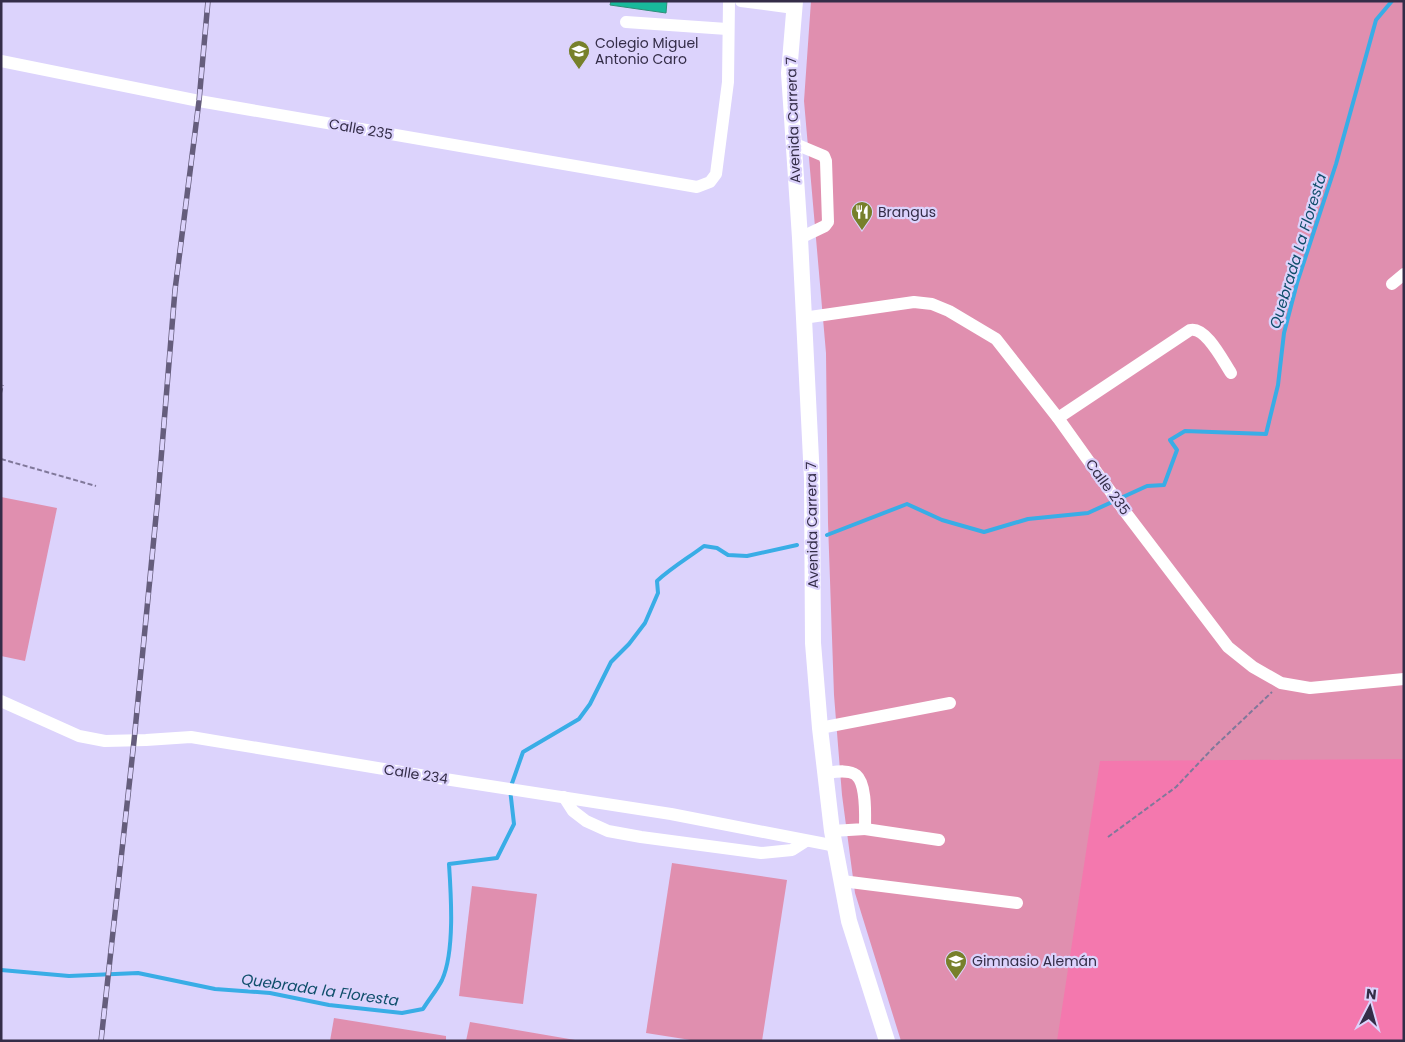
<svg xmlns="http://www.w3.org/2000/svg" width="1405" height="1042" font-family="Poppins,sans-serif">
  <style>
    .green { fill: #e08faf }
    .forest { fill: #f478ae }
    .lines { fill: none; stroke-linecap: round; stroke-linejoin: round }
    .stream { stroke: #39ade6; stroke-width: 4 }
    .building { fill: #19ba9b; stroke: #308f79 }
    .path { stroke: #80789a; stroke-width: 2; stroke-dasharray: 5 2.5; stroke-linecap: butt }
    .minor { stroke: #fff; stroke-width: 12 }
    .major { stroke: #fff; stroke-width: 16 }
    .rail-casing { stroke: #655d7c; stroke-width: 5.5 }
    .rail { stroke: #dcd3fc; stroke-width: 4; stroke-dasharray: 11; stroke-linecap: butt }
    .labels { text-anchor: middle; stroke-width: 4.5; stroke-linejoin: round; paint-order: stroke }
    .poi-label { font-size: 14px; fill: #342d48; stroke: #dcd3fc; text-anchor: start }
    .street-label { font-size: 14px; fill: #342d48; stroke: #dcd3fc }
    .water-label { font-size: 15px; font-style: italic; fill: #114f6c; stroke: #dcd3fc }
  </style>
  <rect width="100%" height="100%" fill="#dcd3fc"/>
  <g class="green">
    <path d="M811,1H1404V1041H901L855,893L842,795L834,695L828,523L826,353L804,101Z"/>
    <path d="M1,497L57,508L25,661L1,656Z"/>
    <path d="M672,863L787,880L762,1041H697L646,1033Z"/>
    <path d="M472,886L537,894L523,1004L459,996Z"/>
    <path d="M334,1018L446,1036V1041H330Z"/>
    <path d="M470,1022L581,1041H466Z"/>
  </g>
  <path class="forest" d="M1404,759V1041H1057L1100,761Z"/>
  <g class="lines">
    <g class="stream">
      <path d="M827,535L907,504L942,520L984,532L1028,519L1088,513L1147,486L1164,485L1177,450L1170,440L1185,431L1266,434L1278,385L1284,333L1297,283L1336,164L1376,20L1392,1"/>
      <path d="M1,970L69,976L138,973L215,989L270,993L329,1005L402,1013L423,1009C429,999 437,990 442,980C455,952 451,894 449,864L497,858L514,824L510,789L523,752L579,719L590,704L611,662L629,644L645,623L658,593L657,581C671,568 688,558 704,546L717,548L728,555L747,556L797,545"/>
    </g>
  </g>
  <path class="building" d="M611,1H667L666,13L610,5Z"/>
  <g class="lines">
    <g class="path">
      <path d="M1,393L3,385"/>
      <path d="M1,459L96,486"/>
      <path d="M1108,837L1176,787L1213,748L1272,692"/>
    </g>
    <g class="minor">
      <path d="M741,1L794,8"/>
      <path d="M626,22L727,29"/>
      <path d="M1,61L199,101L697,187L710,182L716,174L728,82L729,1"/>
      <path d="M793,143L824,156L826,161L828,222L825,226L800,238"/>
      <path d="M1392,284L1404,274"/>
      <path d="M803,318L914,302L932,304L949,311L996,339L1058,418L1123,509L1228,647L1253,667L1281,683L1310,688L1404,679"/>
      <path d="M1058,418L1190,330C1206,326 1223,361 1231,373"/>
      <path d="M1,701L79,736L105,741L146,740L191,737L432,777L671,814L836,846"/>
      <path d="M820,728L950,703"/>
      <path d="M825,773C834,772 849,769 856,775C867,784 865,816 865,829L832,831"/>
      <path d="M564,797L573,811L586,821L608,831L641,837L761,853L792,850L806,841"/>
      <path d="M865,829L939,840"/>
      <path d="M842,881L1017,903"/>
    </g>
    <path class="major" d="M795,1L789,73L800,238L812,479L813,643L820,728L832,831L849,921L887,1041"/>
    <g class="rail-casing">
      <path id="rail" d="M101,1041L134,741L158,496L175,290L199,101L208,1"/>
    </g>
    <use href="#rail" class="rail"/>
  </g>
  <defs>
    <g id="school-pin" transform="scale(1.125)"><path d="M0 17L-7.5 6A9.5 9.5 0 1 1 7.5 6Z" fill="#77802b" stroke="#dcd3fc"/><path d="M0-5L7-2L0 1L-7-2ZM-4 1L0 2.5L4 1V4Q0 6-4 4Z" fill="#fff"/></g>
    <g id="restaurant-pin" transform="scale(1.125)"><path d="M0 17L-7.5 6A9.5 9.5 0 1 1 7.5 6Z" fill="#77802b" stroke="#dcd3fc"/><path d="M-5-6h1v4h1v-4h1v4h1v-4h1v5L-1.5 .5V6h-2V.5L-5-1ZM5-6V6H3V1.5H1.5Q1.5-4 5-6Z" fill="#fff"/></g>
  </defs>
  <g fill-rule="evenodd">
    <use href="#school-pin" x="579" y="51"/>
    <use href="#restaurant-pin" x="862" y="212"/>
    <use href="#school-pin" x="956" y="961"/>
  </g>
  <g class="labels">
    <g class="poi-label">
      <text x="595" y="48">Colegio Miguel<tspan x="595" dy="16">Antonio Caro</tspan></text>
      <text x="878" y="217">Brangus</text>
      <text x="972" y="966">Gimnasio Alemán</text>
    </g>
    <g class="street-label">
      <text transform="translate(793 120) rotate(-92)" y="5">Avenida Carrera 7</text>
      <text transform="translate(361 129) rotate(10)" y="5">Calle 235</text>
      <text transform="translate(1108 487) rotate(54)" y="5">Calle 235</text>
      <text transform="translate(812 525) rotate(-91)" y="5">Avenida Carrera 7</text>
      <text transform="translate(416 774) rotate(9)" y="5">Calle 234</text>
    </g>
    <g class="water-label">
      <text transform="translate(1298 251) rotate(-73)" y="5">Quebrada La Floresta</text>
      <text transform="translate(320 990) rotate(8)" y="5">Quebrada la Floresta</text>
    </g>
  </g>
  <rect width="1405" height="1042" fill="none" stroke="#342d48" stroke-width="5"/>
  <g transform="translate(1370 1007) rotate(6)" stroke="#dcd3fc" stroke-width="4" paint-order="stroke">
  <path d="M0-4L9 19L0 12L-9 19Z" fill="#342d48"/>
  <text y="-8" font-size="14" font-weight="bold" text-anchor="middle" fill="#342d48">N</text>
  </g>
</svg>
